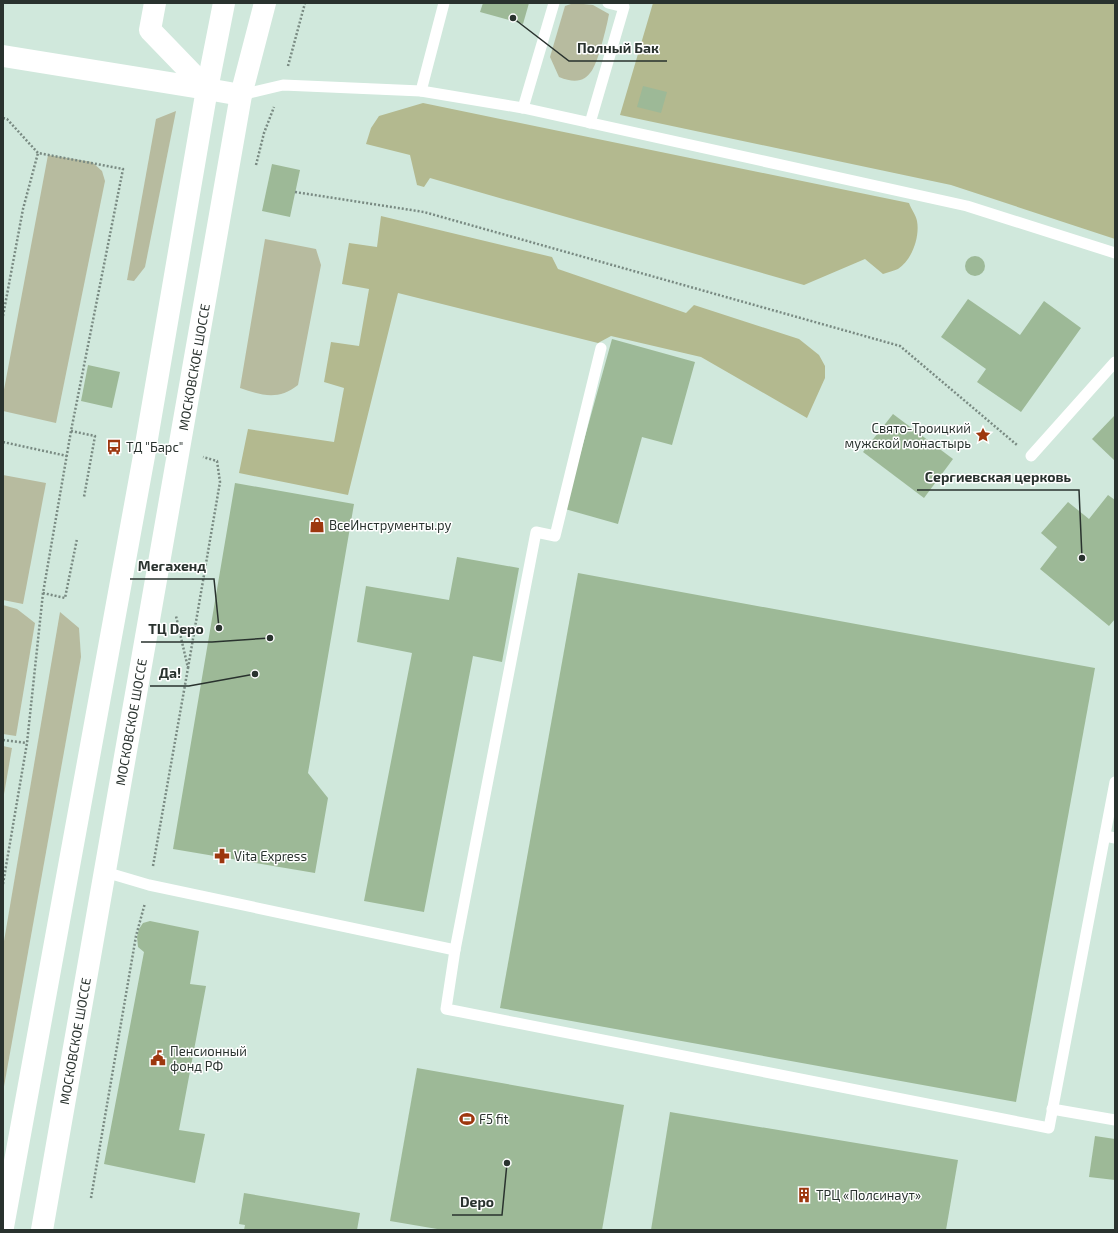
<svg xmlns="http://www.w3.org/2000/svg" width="1118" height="1233" font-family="'Exo 2',sans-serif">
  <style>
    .green { fill: #b7bb9f }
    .forest { fill: #b3b98f }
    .building { fill: #9db997 }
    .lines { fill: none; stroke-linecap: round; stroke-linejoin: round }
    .path { stroke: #798a82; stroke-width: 2.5; stroke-dasharray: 2 2; stroke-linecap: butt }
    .service { stroke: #fff; stroke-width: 11 }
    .minor { stroke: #fff; stroke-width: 22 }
    .secondary { stroke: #fff; stroke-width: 22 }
    .primary { stroke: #fff; stroke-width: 22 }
    .labels { text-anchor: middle; stroke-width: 3; stroke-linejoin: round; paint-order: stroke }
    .street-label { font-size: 13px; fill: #29322e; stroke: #fff }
    .poi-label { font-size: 13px; fill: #29322e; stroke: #fff; text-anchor: start }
    .leader { fill: none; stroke: #29322e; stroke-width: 1.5 }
    .callout-dot { fill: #29322e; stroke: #fff; stroke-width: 1.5 }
    .callout-label { font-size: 14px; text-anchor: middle; font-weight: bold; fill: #29322e; stroke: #fff; stroke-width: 3; stroke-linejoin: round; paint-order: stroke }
  </style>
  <rect width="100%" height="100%" fill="#d0e8dc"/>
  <g class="green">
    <path d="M574,3L593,5L609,14C607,25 604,36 601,47C594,70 588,89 559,77L550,57L565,6Z"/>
    <path d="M176,111L145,267L134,281L127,280L156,119Z"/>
    <path d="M48,155L92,162L102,171L105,181L56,423L3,411V395Z"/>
    <path d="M265,239L316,249L321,265L298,385C278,401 261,395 240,388Z"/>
    <path d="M3,475L46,483L23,604L3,600Z"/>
    <path d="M3,605L17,609L35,623L16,736L3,734Z"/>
    <path d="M60,612L79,628L81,657L3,1092V947Z"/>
    <path d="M3,746L12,748L3,800Z"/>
  </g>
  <g class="forest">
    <path d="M653,3H1115V239L951,185L620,115Z"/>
    <path d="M423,103L909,203C911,209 916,215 917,221C920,237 912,260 898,269C894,271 888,272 883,274L865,259L804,285L430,178L424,187L417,185L410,155L366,144L371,128L379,116Z"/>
    <path d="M381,216L552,257L558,269L686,313L694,305L799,339L819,355L825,366V378L807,418L701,357L611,336L598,343L398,293L348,495L239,473L248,429L334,442L344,388L324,382L331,342L359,346L369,289L342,284L349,243L377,247Z"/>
  </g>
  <g class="building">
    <path d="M483,3H529L523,24L480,12Z"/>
    <path d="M643,86L667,92L661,113L637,107Z"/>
    <path d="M272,164L300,170L290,217L262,211Z"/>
    <circle cx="975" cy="266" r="10"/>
    <path d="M968,299L1020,335L1044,301L1081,328L1021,412L977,382L986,369L941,337Z"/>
    <path d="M612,339L695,362L672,445L642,437L618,524L565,509Z"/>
    <path d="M88,365L120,372L112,408L81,401Z"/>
    <path d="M893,414L953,459L924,498L863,452Z"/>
    <path d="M1115,415V461L1092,439Z"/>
    <path d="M235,483L354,504L308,773L328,798L315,873L173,849Z"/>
    <path d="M1108,495L1115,500V619L1109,626L1040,569L1057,547L1041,533L1068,502L1089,519Z"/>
    <path d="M457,557L519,568L502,662L473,656L424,912L364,901L412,653L357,642L366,586L449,600Z"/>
    <path d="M578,573L1095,668L1016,1102L500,1008Z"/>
    <path d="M150,921L199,931L190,984L206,986L179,1130L205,1134L195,1183L104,1164L144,952L138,947L137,937L139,929L143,923Z"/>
    <path d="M417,1068L624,1105L602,1230H443L390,1221Z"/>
    <path d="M670,1112L958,1160L946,1230H651Z"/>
    <path d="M1095,1136L1115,1139V1180L1089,1177Z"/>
    <path d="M244,1193L360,1213L357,1230H244L245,1225L239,1224Z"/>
  </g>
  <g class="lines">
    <g class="path">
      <path d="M288,66L305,3"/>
      <path d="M3,118L7,119L38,153L123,169L71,431L43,593L65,598L77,539"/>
      <path d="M256,165L264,133L274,107"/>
      <path d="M295,192L424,212L900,346L1017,445"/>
      <path d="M3,316L23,209L38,153"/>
      <path d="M71,431L95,436L84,497"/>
      <path d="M3,442L67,456"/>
      <path d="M188,668L220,482L217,461L203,457"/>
      <path d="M3,740L27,743"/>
      <path d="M153,866L188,668L176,616"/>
      <path d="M3,884L27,743L43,593"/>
      <path d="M91,1198L136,936L145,903"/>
    </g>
    <g class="service">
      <path d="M421,91L444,3"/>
      <path d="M241,95L283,85L421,91L523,108L967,206L1115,253"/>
      <path d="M523,108L554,3"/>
      <path d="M590,123L624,7L608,3"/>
      <path d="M1031,456L1115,362"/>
      <path d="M1105,836L1115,838"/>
      <path d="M105,872L149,885L455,950L446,1009L1049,1128L1115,782"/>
      <path d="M455,950L536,532L555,536L601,348"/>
      <path d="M1052,1109L1115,1120"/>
    </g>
    <g class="minor">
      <path d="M155,3L150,30L207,89"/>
      <path d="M3,56L207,89"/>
    </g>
    <path class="secondary" d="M207,89L241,95"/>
    <g class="primary">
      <path d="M3,1227L144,456L207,89L224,3"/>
      <path d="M42,1230L241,95L265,3"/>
    </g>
  </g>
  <defs>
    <g id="sight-bare" transform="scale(1.2)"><path d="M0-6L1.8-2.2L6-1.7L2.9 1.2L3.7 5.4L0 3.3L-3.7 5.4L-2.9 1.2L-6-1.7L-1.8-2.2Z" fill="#9d370e" stroke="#fff" stroke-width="2.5" paint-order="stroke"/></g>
    <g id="bus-bare" transform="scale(1.2)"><path d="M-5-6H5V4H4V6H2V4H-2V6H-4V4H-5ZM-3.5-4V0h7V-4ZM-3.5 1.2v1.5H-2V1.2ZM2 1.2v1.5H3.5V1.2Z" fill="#9d370e" stroke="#fff" stroke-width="2.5" paint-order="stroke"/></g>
    <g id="shop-bare" transform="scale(1.2)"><path d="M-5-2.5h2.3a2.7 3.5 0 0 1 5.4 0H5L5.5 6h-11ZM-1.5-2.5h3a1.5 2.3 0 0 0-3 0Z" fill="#9d370e" stroke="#fff" stroke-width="2.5" paint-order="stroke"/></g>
    <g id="pharmacy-bare" transform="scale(1.2)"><path d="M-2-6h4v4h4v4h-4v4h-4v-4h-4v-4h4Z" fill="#9d370e" stroke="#fff" stroke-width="2.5" paint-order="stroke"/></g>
    <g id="civic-bare" transform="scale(1.2)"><path d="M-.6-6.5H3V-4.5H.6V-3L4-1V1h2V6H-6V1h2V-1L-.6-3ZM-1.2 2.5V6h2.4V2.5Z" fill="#9d370e" stroke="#fff" stroke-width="2.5" paint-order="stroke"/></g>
    <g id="stadium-bare" transform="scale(1.2)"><path d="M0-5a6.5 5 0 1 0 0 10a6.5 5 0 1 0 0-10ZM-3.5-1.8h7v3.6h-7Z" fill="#9d370e" stroke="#fff" stroke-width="2.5" paint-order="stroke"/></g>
    <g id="building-bare" transform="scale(1.2)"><path d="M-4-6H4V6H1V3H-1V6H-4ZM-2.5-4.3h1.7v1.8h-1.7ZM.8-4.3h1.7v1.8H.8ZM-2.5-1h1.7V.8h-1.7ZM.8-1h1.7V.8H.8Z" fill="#9d370e" stroke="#fff" stroke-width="2.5" paint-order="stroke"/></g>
  </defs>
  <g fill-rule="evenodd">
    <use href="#sight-bare" x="983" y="435"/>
    <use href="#bus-bare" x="114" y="447"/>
    <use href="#shop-bare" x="317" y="525"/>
    <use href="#pharmacy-bare" x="222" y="856"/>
    <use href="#civic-bare" x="158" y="1058"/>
    <use href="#stadium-bare" x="467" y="1119"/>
    <use href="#building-bare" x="804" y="1195"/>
  </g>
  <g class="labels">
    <g class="street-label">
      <text transform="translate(194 367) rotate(-80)" y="5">МОСКОВСКОЕ ШОССЕ</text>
      <text transform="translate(131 722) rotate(-80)" y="5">МОСКОВСКОЕ ШОССЕ</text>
      <text transform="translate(75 1041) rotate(-80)" y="5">МОСКОВСКОЕ ШОССЕ</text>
    </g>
    <g class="poi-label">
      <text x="971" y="433" text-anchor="end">Свято-Троицкий<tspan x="971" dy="15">мужской монастырь</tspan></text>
      <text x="126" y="452">ТД "Барс"</text>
      <text x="329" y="530">ВсеИнструменты.ру</text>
      <text x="234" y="861">Vita Express</text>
      <text x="170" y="1056">Пенсионный<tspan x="170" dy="15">фонд РФ</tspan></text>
      <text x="479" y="1124">F5 fit</text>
      <text x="816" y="1200">ТРЦ «Полсинаут»</text>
    </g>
  </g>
  <path class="leader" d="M513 18L569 61H667M1082 558L1079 490H917M219 628L214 579H130M270 638L212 642H141M255 674L189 686H150M507 1163L502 1215H452"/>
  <g class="callout-dot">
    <circle cx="513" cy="18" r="4"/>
    <circle cx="1082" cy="558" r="4"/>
    <circle cx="219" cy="628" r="4"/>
    <circle cx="270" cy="638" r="4"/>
    <circle cx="255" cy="674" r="4"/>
    <circle cx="507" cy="1163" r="4"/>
  </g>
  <g class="callout-label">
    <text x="618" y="53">Полный Бак</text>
    <text x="998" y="482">Сергиевская церковь</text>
    <text x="172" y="571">Мегахенд</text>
    <text x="176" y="634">ТЦ Depo</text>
    <text x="170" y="678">Да!</text>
    <text x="477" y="1207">Depo</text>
  </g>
  <rect width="1118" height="1233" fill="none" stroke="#29322e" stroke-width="8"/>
</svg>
